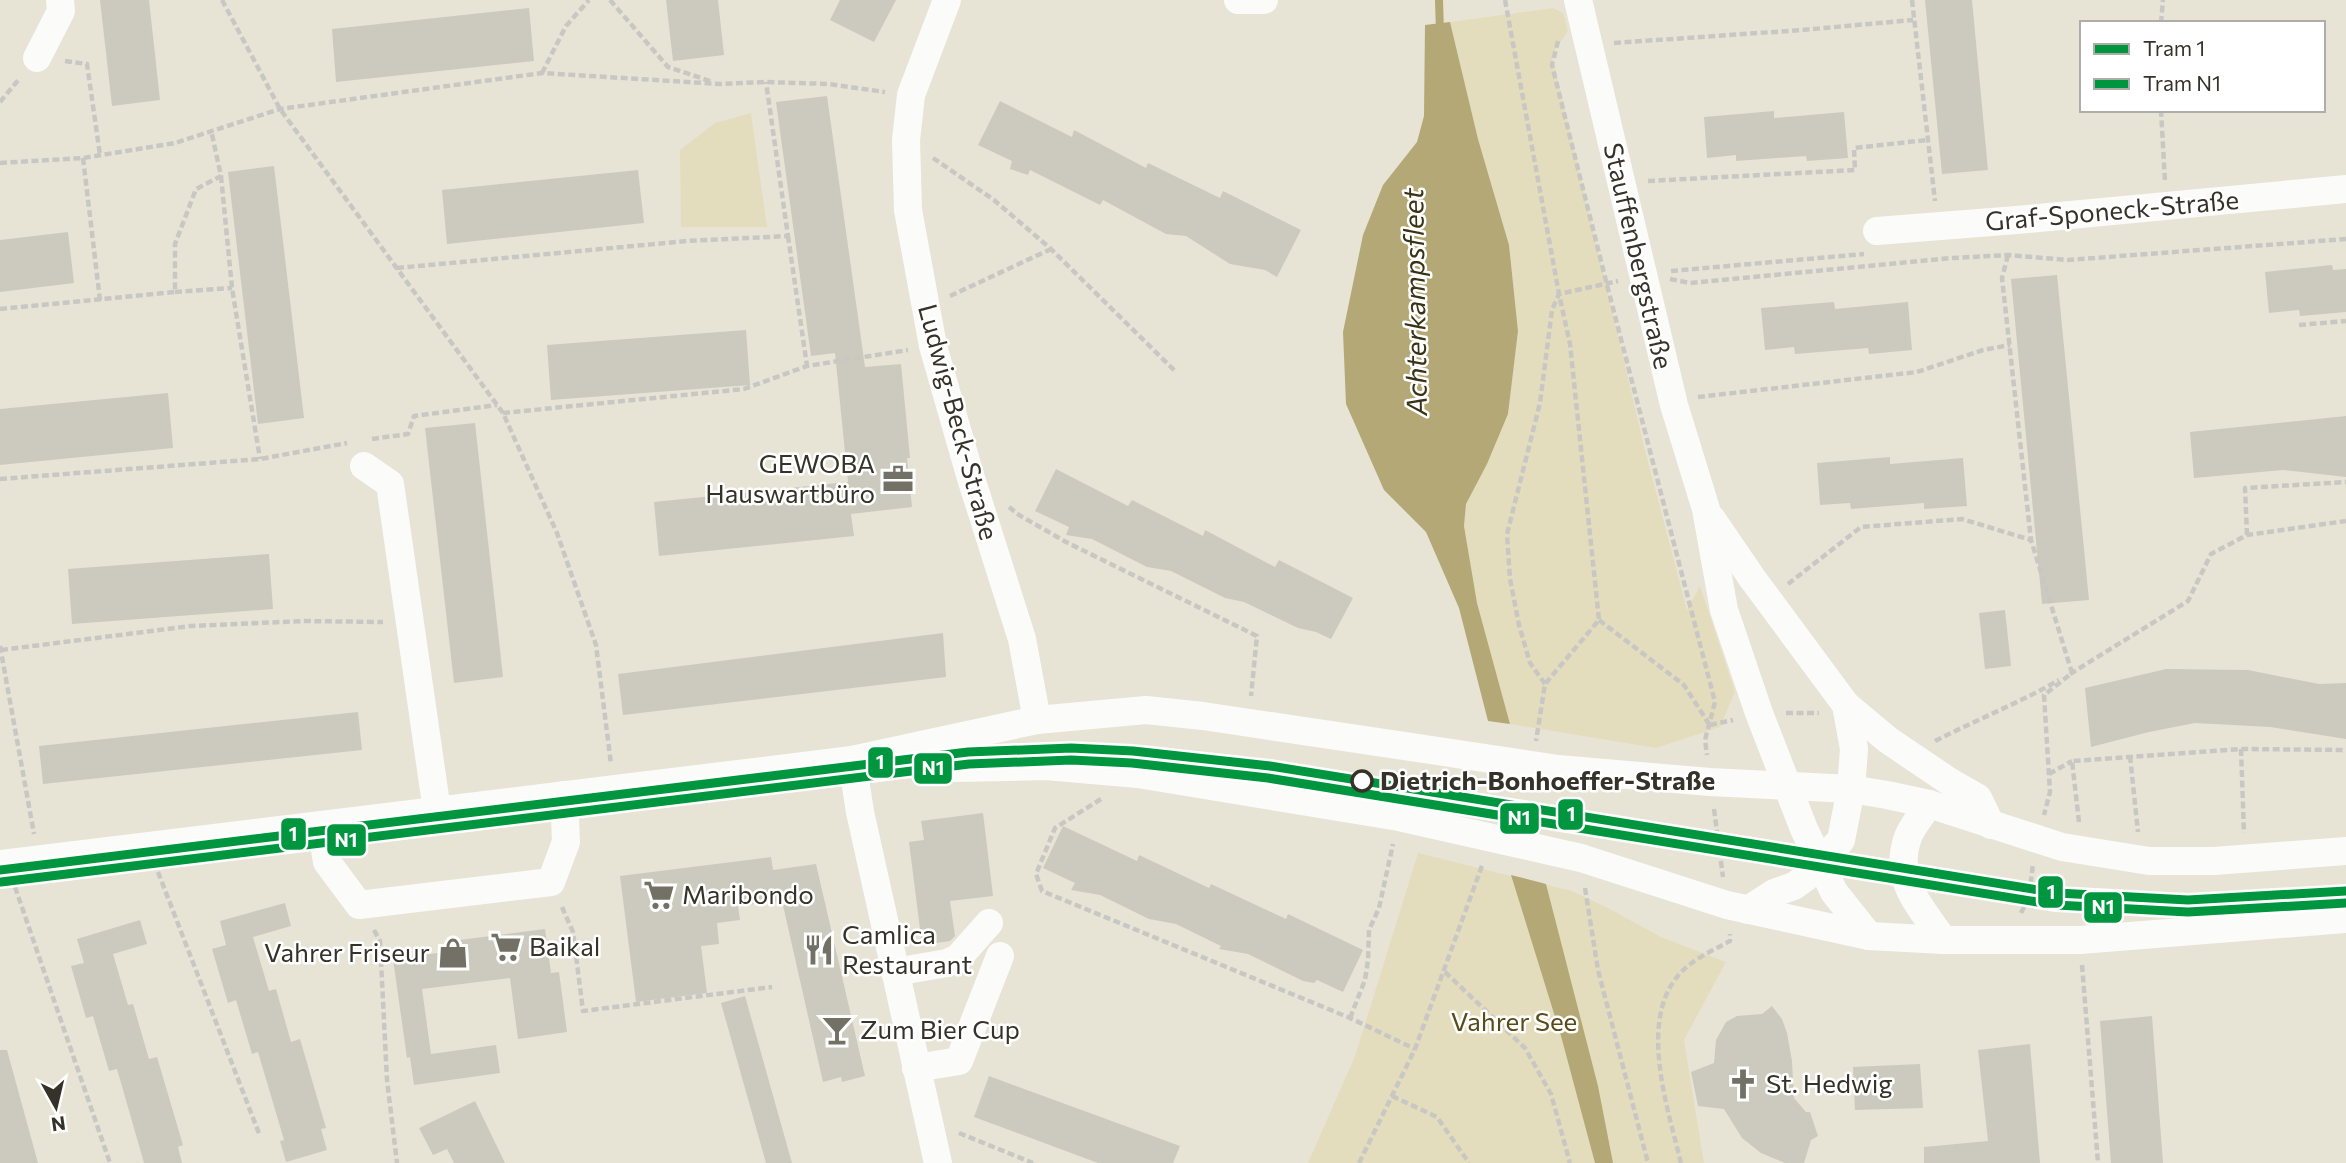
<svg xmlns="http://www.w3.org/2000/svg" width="2346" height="1163" font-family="Commissioner,sans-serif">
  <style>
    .green { fill: #e4ddbd }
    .water { fill: #b3a876 }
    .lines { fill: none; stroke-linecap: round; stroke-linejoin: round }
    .stream { stroke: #b3a876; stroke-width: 8 }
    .building { fill: #cccabe }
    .path { stroke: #c9c7c3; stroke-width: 4.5; stroke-dasharray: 7 3.5; stroke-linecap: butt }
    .minor { stroke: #fbfbf9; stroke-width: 28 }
    .tram-1-casing { stroke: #fff; stroke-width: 14 }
    .tram-2-casing { stroke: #fff; stroke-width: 14 }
    .tram-1 { stroke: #009640; stroke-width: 9 }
    .tram-2 { stroke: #009640; stroke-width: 9 }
    .stop-dot { fill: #fff; stroke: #353329; stroke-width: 3.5 }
    .labels { text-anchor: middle; stroke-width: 5; stroke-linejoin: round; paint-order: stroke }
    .street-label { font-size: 26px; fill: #353329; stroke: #fff }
    .poi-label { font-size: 26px; fill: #353329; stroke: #fff; text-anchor: start }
    .stop-label { font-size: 26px; font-weight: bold; fill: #353329; stroke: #fff; text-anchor: start }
    .park-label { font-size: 26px; fill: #574c19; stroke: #fff }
    .water-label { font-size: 28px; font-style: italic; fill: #393315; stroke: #fff }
    .line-badge { stroke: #fff; stroke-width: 2.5 }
    .badge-label { font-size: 19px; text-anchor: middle; font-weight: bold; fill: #fff }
  </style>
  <rect width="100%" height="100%" fill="#e7e4d6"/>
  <g class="green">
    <path d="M1553,8L1563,13L1568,31L1552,55L1644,446L1687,610L1700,586L1735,692L1720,727L1656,748L1510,724L1477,603L1464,526L1466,504L1487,464L1508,414L1518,331L1509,245L1478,139L1450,22Z"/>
    <path d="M751,113L767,227H681L680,150L715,123Z"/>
    <path d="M1418,853L1572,891L1608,908L1661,937L1726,962L1684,1040L1704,1163H1308L1355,1056Z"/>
  </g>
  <g class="water">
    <path d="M1450,22L1478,139L1509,245L1518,331L1508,414L1487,464L1466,504L1464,526L1477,603L1510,724L1488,721L1459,608L1426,532L1384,490L1346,404L1343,332L1363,235L1383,185L1417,142L1424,116L1425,25Z"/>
    <path d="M1511,875L1546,884L1598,1086L1613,1163H1595L1561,1036Z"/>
  </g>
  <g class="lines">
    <path class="stream" d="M1439,0L1440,32"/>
  </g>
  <g class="building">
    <path d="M100,0H149L160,100L112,106Z"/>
    <path d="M666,0H718L724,55L673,61Z"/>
    <path d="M840,0H896L874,42L830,20Z"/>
    <path d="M1925,0H1972L1988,170L1942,174Z"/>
    <path d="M529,8L534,61L336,82L332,29Z"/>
    <path d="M827,96L865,367L901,364L910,458H907L912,507L851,514L854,536L659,556L654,502L848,482L835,353L811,356L776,102Z"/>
    <path d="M1000,101L1072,137L1074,130L1146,168L1148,163L1220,198L1223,191L1301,230L1277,277L1265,270L1230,264L1186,236L1166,234L1103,200L1100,205L1030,170L1028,175L1010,169L1012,161L978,145Z"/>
    <path d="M1774,111V118L1844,112L1848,158L1807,161L1806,156L1736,161V155L1707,158L1704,117Z"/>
    <path d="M274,166L304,418L258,424L228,172Z"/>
    <path d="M638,170L644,223L447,244L442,190Z"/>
    <path d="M68,232L74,283L0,292V240Z"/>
    <path d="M2332,265L2333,270L2346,269V312L2300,316L2299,310L2269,313L2265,272Z"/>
    <path d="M2057,275L2089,600L2042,604L2011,279Z"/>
    <path d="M1834,302L1835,309L1908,302L1912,350L1869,354L1868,348L1795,354L1794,347L1765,350L1761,308Z"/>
    <path d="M746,330L750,385L551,400L547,345Z"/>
    <path d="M168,393L173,448L0,465V409Z"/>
    <path d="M2346,416V477L2283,470L2194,478L2190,432Z"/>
    <path d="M475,423L503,677L454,683L425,428Z"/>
    <path d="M1890,457V464L1963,458L1967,506L1924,509V503L1851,509L1850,503L1820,505L1817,463Z"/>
    <path d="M1056,469L1128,506L1132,500L1203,536L1205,530L1275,567L1279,560L1353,598L1331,639L1316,632L1298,628L1244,602L1225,598L1171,571L1147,567L1092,539L1066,535L1069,527L1035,511Z"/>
    <path d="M269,554L273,609L72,624L68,569Z"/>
    <path d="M2005,610L2011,666L1985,669L1979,613Z"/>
    <path d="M943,633L946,677L623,715L618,674Z"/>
    <path d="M2166,669L2248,670L2319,684L2346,683V739L2270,727L2195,723L2149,732L2091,747L2085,688Z"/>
    <path d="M358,712L362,750L43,784L39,746Z"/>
    <path d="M983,813L993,896L950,901L955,936L950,941L922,945L909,842L924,840L921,821Z"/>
    <path d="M1063,826L1137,861L1139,855L1209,888L1211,884L1286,919L1288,914L1363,950L1343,992L1317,980L1314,983L1303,981L1248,954L1219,949L1221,946L1176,924L1149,919L1100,895L1071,890L1075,883L1043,868Z"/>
    <path d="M771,857L773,870L816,864L865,1076L842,1082L841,1077L823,1082L782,901L738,906L740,920L717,923L719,944L701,946L707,993L636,1002L620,876Z"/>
    <path d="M285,903L291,926L253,937L269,991L276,989L291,1042L300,1039L326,1128L321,1129L327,1150L286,1162L280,1141L284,1140L258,1052L252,1054L236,1000L228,1003L212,949L226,945L220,921Z"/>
    <path d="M140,920L147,944L113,954L128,1005L133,1004L149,1059L157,1057L183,1145L178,1147L182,1163H144L117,1069L109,1071L93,1016L86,1018L71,966L84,963L77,939Z"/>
    <path d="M545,929L551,973L559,972L567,1032L518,1039L510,978L422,989L431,1054L496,1045L500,1073L414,1085L410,1057L407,1058L393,959L445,952L444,942Z"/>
    <path d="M745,996L792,1163H766L721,1003Z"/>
    <path d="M1772,1006L1782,1019L1787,1033L1792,1061L1794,1098L1806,1112H1810L1818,1136L1811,1140L1804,1163H1785L1761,1153L1742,1138L1724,1109L1698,1106L1691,1072L1714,1063L1716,1040L1726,1022L1737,1016L1762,1014Z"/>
    <path d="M2152,1016L2163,1163H2111L2100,1021Z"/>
    <path d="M2030,1044L2040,1163H1924V1147L1988,1141L1978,1050Z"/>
    <path d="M0,1050H7L38,1163H0Z"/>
    <path d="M1920,1064L1923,1108L1855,1110L1853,1067Z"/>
    <path d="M989,1076L1180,1146L1173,1163H1098L974,1117Z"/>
    <path d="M475,1101L505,1163H454L447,1149L433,1155L419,1128Z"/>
  </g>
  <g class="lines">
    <g class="path">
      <path d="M222,0L280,109L503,413L557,533L596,645L611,764"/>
      <path d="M610,0L668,67L713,82"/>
      <path d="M1505,0L1559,294L1570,344L1599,620L1545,684L1536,741"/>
      <path d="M1912,0L1935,201"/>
      <path d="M2161,23L2163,0"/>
      <path d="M1558,41L1552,65L1607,285L1715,702L1705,740L1707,755"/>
      <path d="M1614,43L1802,30L1913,20"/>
      <path d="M65,61L87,64L100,155"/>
      <path d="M542,73L566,26L589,0"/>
      <path d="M0,102L20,78"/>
      <path d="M2161,110L2165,181"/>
      <path d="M83,158L100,300"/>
      <path d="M933,158L994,200L1051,249L1176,372"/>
      <path d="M0,163L83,158L175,143L280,109L542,73L720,84L766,82L829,84L885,92"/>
      <path d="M221,176L232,288L260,459"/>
      <path d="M1648,181L1855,170L1854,148L1927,140"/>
      <path d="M788,236L807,366"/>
      <path d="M2008,255L2002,278L2031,540L2072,673L2044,695L2050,792L2044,815"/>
      <path d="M397,268L687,241L788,236L766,82"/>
      <path d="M1671,271L1864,254"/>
      <path d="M1670,279L1690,283L1952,258L2008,255L2068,260L2346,239"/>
      <path d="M175,292L232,288"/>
      <path d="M950,296L1051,249"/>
      <path d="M0,309L175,292V244L196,189L221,176L211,130"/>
      <path d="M2299,325L2346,321"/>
      <path d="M1698,397L1917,372L1983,350L2010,345"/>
      <path d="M503,413L744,389L807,366L908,350"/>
      <path d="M372,439L408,434L414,416L497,405"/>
      <path d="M0,479L260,459L347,443"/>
      <path d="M1009,507L1019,515L1066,542L1257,636L1251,696"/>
      <path d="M2247,535L2245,488L2346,482"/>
      <path d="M1788,584L1861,527L1962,519L2031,540"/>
      <path d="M1599,620L1684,685L1709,724"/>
      <path d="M0,646L34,834"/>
      <path d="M1,650L191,626L304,621L383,622"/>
      <path d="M2070,674L2188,601L2211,554L2247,535L2346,521"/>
      <path d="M1545,684L1530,663L1519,625L1510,579L1507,534L1540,403L1552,310L1559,294L1618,281"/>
      <path d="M1786,713H1819"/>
      <path d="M1710,725L1733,720"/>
      <path d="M1935,741C1976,720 2019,703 2059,680"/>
      <path d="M2241,749L2244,833"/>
      <path d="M2130,756L2138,832"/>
      <path d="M2049,774L2072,761"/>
      <path d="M1101,799L1055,828L1036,874L1042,891L1350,1018L1415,1049"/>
      <path d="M1714,809L1723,877"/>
      <path d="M2079,822L2072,761L2241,749L2346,750"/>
      <path d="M158,872L260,1136"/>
      <path d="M15,887L110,1163"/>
      <path d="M1585,888L1598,970L1648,1163"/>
      <path d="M562,907L573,932L583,1011L772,987"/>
      <path d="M2021,913L2029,897L2033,864"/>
      <path d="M374,930L380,941L387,1080L397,1163"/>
      <path d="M2082,965L2098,1163"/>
      <path d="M1445,972L1525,1048L1551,1094L1570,1163"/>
      <path d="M1350,1018L1365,980L1368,960L1369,930L1379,908L1393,844"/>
      <path d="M1392,1096L1437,1117L1469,1163"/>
      <path d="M959,1133L1033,1163"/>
      <path d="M1359,1163L1415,1049L1483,863"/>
      <path d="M1681,1163C1668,1109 1639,1024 1677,977C1690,960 1712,951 1730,941V934"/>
    </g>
    <g class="minor">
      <path d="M947,0L911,95L906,140L908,210L933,346L970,475L1022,639L1037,720"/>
      <path d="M1238,0H1264"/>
      <path d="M1578,0L1674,405L1706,509L1724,610L1759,713L1804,829L1834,892L1869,936"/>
      <path d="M37,58L61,11L60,0"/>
      <path d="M1877,231L2017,220L2346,189"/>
      <path d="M364,466L390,484L437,811"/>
      <path d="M1711,518L1752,578L1846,705L1888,740L1950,782L1978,798L1991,825"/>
      <path d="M852,760L860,812L938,1163"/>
      <path d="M883,762L956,768L1046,766L1138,774L1399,817L1581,858L1727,905L1869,936L1943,940H2080L2346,919"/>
      <path d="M1929,804C1922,815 1912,826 1908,837C1892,881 1921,906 1943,940"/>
      <path d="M321,825L327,862L359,905L551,882L566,842L564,795"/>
      <path d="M0,864L852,760L1037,720L1146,710L1203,716L1558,769L1710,782L1851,789L1887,795L1929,804L2062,847L2149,861H2214L2346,851"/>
      <path d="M1748,910L1774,893L1794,886L1805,878L1841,840L1851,789L1854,749L1846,705"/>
      <path d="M895,972L947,963L958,958L989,923"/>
      <path d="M916,1068L959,1061L1000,956"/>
    </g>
    <g class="tram-1-casing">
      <path id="tram-1" d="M0,870L968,752L1071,748L1133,751L1270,766L2057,893L2188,900L2346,891"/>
    </g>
    <g class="tram-2-casing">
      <path id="tram-2" d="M1,882L969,764L1071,760L1132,763L1268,778L2056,905L2188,912L2346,903"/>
    </g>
    <use href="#tram-1" class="tram-1"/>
    <use href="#tram-2" class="tram-2"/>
  </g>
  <defs>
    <g id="office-bare" transform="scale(2.415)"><path d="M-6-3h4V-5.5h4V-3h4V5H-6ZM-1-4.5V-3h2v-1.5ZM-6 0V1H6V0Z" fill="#737166" stroke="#fff" stroke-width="2.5" paint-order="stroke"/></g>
    <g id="supermarket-bare" transform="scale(2.415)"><path d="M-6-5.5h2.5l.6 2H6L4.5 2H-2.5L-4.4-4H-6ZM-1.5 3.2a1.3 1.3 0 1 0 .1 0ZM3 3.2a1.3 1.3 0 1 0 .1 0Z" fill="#737166" stroke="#fff" stroke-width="2.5" paint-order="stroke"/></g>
    <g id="restaurant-bare" transform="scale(2.415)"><path d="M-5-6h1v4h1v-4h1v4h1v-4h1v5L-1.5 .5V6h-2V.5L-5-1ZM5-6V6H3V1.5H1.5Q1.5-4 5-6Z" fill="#737166" stroke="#fff" stroke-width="2.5" paint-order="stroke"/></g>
    <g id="shop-bare" transform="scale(2.415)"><path d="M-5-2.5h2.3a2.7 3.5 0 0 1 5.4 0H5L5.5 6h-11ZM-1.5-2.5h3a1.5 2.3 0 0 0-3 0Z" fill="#737166" stroke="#fff" stroke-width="2.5" paint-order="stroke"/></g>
    <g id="bar-bare" transform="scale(2.415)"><path d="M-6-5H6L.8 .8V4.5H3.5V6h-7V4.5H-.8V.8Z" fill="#737166" stroke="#fff" stroke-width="2.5" paint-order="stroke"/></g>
    <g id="church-bare" transform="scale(2.415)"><path d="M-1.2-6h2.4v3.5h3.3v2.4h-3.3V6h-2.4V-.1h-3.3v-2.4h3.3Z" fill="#737166" stroke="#fff" stroke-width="2.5" paint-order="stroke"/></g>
  </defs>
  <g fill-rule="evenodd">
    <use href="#office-bare" x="898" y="479"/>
    <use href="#supermarket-bare" x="659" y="895"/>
    <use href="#supermarket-bare" x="506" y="947"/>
    <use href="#restaurant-bare" x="819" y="950"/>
    <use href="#shop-bare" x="453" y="953"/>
    <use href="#bar-bare" x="837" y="1030"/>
    <use href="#church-bare" x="1743" y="1084"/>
  </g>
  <circle class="stop-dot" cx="1362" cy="781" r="10"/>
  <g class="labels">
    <g class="street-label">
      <text transform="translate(2112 211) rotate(-5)" y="9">Graf-Sponeck-Straße</text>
      <text transform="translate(1638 256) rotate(77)" y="9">Stauffenbergstraße</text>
      <text transform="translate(958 422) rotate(75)" y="9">Ludwig-Beck-Straße</text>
    </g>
    <g class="poi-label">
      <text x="875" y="473" text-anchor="end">GEWOBA<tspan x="875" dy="30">Hauswartbüro</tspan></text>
      <text x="682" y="904">Maribondo</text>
      <text x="842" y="944">Camlica<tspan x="842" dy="30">Restaurant</tspan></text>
      <text x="529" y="956">Baikal</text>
      <text x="430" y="962" text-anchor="end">Vahrer Friseur</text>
      <text x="860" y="1039">Zum Bier Cup</text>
      <text x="1766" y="1093">St. Hedwig</text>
    </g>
    <g class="stop-label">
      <text x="1380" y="790">Dietrich-Bonhoeffer-Straße</text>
    </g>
    <g class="park-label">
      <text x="1514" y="1031">Vahrer See</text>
    </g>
    <g class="water-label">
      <text transform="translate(1415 302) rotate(-91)" y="10">Achterkampsfleet</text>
    </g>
  </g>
  <g class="line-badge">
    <rect x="867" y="746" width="27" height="33" rx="7" fill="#009640"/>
    <rect x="913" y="752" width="40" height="33" rx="7" fill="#009640"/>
    <rect x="1557" y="798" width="27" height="33" rx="7" fill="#009640"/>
    <rect x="1499" y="802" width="41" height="33" rx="7" fill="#009640"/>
    <rect x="280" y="817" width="27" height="34" rx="7" fill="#009640"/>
    <rect x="326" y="823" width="41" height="34" rx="7" fill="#009640"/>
    <rect x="2037" y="875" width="27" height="34" rx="7" fill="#009640"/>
    <rect x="2083" y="891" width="40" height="33" rx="7" fill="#009640"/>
  </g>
  <g class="badge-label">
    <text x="880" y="769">1</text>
    <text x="933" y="775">N1</text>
    <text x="1571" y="821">1</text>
    <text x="1519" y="825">N1</text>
    <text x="293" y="841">1</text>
    <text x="346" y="847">N1</text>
    <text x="2051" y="899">1</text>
    <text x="2103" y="914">N1</text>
  </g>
  <rect x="2080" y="21" width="245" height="91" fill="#ffffff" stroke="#aeada9" stroke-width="2"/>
  <rect x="2094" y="44" width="35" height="10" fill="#009640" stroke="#aeada9" stroke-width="2"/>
  <text x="2143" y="56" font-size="21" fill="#353329">Tram 1</text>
  <rect x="2094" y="79" width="35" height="10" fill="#009640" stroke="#aeada9" stroke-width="2"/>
  <text x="2143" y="91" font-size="21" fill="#353329">Tram N1</text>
  <g transform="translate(56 1107) rotate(172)" stroke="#ffffff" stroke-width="5" paint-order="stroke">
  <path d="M0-5L12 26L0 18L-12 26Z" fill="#353329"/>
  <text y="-10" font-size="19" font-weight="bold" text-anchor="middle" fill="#353329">N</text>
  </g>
</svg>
